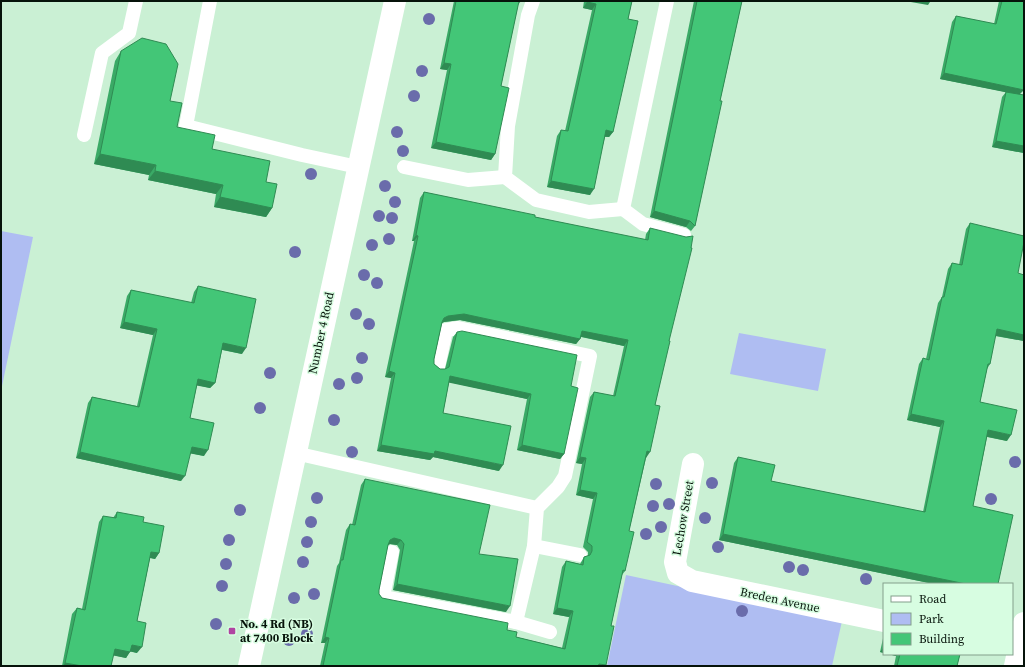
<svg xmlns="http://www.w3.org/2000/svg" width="1025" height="667" font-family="'Source Serif 4',serif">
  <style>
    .green { fill: #afbdf2 }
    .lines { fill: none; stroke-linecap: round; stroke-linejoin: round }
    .service { stroke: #fff; stroke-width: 14 }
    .minor { stroke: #fff; stroke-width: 22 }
    .secondary { stroke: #fff; stroke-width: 22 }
    .tree { fill: #6a6cab }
    .wall { fill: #3aaa66 }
    .shaded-wall { fill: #2f8b53 }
    .building { fill: #43c677; stroke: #2f8b53 }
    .poi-dot { fill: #b043a2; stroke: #d7fde1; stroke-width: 1.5 }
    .labels { text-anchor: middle; stroke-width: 3; stroke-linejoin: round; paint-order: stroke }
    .street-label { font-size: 12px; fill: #06130a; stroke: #d7fde1 }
    .poi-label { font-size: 12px; font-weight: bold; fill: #06130a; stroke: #d7fde1; text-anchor: start }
  </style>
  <rect width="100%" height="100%" fill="#caf0d4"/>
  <g class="green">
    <path d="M1,231L33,237L1,391Z"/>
    <path d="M739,333L826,349L818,391L730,374Z"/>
    <path d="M626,575L842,621L832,666H607Z"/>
  </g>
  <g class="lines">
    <g class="service">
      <path d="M210,1L186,126L302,155L358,167"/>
      <path d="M533,1L528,15L508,126L505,177L536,200L589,212L623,209"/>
      <path d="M667,1L623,209L643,224L684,235"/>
      <path d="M84,135L102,53L129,33L136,1"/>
      <path d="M404,167L468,180L505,177"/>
      <path d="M438,367L446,330L458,328L590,356L565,476L558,487L537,508L534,546L516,622"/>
      <path d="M295,453L537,508"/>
      <path d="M534,546L580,555"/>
      <path d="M392,552L383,597L516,622L550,632"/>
    </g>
    <g class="minor">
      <path d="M693,464L675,562L678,573L692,581L884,621"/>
      <path d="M1015,666L1024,623"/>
    </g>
    <path class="secondary" d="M249,666L395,1"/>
  </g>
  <g class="tree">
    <circle cx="429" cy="19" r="6"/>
    <circle cx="422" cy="71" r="6"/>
    <circle cx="414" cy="96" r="6"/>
    <circle cx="397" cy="132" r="6"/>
    <circle cx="403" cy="151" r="6"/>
    <circle cx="311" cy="174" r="6"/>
    <circle cx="385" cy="186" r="6"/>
    <circle cx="395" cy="202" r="6"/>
    <circle cx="379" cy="216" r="6"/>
    <circle cx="392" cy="218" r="6"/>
    <circle cx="389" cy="239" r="6"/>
    <circle cx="372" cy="245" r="6"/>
    <circle cx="295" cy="252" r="6"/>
    <circle cx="364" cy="275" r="6"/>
    <circle cx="377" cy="283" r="6"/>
    <circle cx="356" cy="314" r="6"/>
    <circle cx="369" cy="324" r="6"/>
    <circle cx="362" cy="358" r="6"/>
    <circle cx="270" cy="373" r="6"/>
    <circle cx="357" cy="378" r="6"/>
    <circle cx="339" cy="384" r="6"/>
    <circle cx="260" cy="408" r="6"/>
    <circle cx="334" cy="420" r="6"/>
    <circle cx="352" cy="452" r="6"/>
    <circle cx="1015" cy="462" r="6"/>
    <circle cx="712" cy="483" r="6"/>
    <circle cx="656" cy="484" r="6"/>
    <circle cx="317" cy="498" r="6"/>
    <circle cx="991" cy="499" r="6"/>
    <circle cx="669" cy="504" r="6"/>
    <circle cx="653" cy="506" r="6"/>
    <circle cx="240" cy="510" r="6"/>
    <circle cx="705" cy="518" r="6"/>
    <circle cx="311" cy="522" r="6"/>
    <circle cx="661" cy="527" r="6"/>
    <circle cx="646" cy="534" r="6"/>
    <circle cx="229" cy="540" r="6"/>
    <circle cx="307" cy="542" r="6"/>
    <circle cx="718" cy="547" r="6"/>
    <circle cx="303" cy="562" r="6"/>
    <circle cx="226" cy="564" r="6"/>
    <circle cx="789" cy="567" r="6"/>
    <circle cx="803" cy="570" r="6"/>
    <circle cx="866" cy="579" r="6"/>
    <circle cx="222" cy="586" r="6"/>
    <circle cx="314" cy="594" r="6"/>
    <circle cx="294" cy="598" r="6"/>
    <circle cx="742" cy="611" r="6"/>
    <circle cx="216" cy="624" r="6"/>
    <circle cx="307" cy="634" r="6"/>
    <circle cx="289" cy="640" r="6"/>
  </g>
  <g class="wall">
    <path d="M454,1H521L518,5L501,86L495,154L491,160L431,148L447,70L440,69Z"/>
    <path d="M584,1H632L628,19L613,132L609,137H605L590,195L547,187L557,136L561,130L565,131L592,10L583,8Z"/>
    <path d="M694,1H742L720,101L695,226L691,231L686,227L650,217Z"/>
    <path d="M999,1H1024L1020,95H1024V153L992,147L1002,97L1006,92L940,79L952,22L956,16L994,24Z"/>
    <path d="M121,51L170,101L177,127L266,182L272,208L266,217L214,207L216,194L148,180L149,175L94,164L115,61Z"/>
    <path d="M424,192L535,217L645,240L646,234L650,228L669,341L655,405L646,458L629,531L625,571L622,575L611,626L605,666H320L325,643H321L337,566L339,563L346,530L350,524L352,525L361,485L365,479L479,554L506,612L393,590L400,550L397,545L390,544L388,545L379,590V594L382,598L507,630L516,637L562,648L569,617L553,614L562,567L566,561L580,564L584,557L588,556V552L583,547L593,499L576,495L582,464L576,463L590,397L594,392L613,396L624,346L581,337L580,339L576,344L460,320L444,322L442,323L434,359V364L440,369H445L453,337L457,332L571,386L564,454L560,459L517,450L527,399L449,382L443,413L499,471L433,457L430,460L377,451L391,378L385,377L414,241H412L420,198Z"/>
    <path d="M970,223L1018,273L1024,341L995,336L990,364L987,369L980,402L1007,441L987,437L973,506L998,584H934L719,540L734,463L738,457L771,481L923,512L940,427L907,420L919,364L923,358L926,359L938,303L942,297L948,269L952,263L959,265L966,229Z"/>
    <path d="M198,286L242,354L222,350L215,383L210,388L197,385L190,418L204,456L190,453L181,481L76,458L88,403L92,397L137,406L153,335L120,328L127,296L131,290L191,303L194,292Z"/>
    <path d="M117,512L143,522L159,553L155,559L150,558L137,621V653L130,651L126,658L113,655L111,666H62L72,614L77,608L82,609L99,522L103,516L113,518Z"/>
    <path d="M884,634V653L880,652Z"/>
    <path d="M888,654H960L957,666H894L896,656Z"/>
  </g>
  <g class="shaded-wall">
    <path d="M905,1H924L930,2L928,5Z"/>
    <path d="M587,2L596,4L592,10L583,8Z"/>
    <path d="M444,63L451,64L447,70L440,69Z"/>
    <path d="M944,73L1024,90L1019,95L940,79Z"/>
    <path d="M606,130L613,132L609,137L602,136Z"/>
    <path d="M996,141L1024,146V153L992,147Z"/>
    <path d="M436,142L495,154L491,160L431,148Z"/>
    <path d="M100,154L156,165L149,175L94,164Z"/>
    <path d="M155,171L223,185L216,194L148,180Z"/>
    <path d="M551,181L594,189L590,195L547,187Z"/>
    <path d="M220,197L272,208L266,217L214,207Z"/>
    <path d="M654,211L690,221L686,227L650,217Z"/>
    <path d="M416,235L418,236L414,241H412Z"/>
    <path d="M464,314L580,339L576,344L460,320L444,322L440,324L444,318L448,316Z"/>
    <path d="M124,322L157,329L153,335L120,328Z"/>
    <path d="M997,329L1024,335V341L992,335Z"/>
    <path d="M582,331L628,340L624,346L578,336Z"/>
    <path d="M223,343L246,348L242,354L219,349Z"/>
    <path d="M389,371L395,373L391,378L385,377Z"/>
    <path d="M450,376L531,394L527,399L446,382Z"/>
    <path d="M198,379L215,383L210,388L194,385Z"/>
    <path d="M911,414L944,421L940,427L907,420Z"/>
    <path d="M988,430L1011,435L1007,441L984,436Z"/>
    <path d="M381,445L435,451L503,465L499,471L433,457L430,460L377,451Z"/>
    <path d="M522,445L564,454L560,459L517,450Z"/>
    <path d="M192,447L208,450L204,456L188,453Z"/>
    <path d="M647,451L650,452L646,458L643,457Z"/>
    <path d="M80,452L185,476L181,481L76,458Z"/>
    <path d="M580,457L586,458L582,464L576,463Z"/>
    <path d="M580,490L597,493L593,499L576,495Z"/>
    <path d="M723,534L966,584H934L719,540Z"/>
    <path d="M394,538L401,540L397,545L390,544L386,546L390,540Z"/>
    <path d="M151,552L159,553L155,559L147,557Z"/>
    <path d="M397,584L510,606L506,612L393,590Z"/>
    <path d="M557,608L573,611L569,617L553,614Z"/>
    <path d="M325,637L329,638L325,643H321Z"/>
    <path d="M132,645L142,647L137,653L128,651Z"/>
    <path d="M884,647V653L880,652Z"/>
    <path d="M115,649L130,652L126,658L111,655Z"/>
    <path d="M888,654H898L896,656Z"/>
    <path d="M65,663L82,666H63Z"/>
    <path d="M599,664L606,665L605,666H597Z"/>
  </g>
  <g class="building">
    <path d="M456,1H519L501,86L509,88L495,154L436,142L451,64L444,63Z"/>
    <path d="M587,1H632L628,19L638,21L613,132L606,130L594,189L551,181L561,130L568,131L596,4L587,2Z"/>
    <path d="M697,1H742L720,101H722L695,226L690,221L654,211Z"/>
    <path d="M1002,1H1024V90L944,73L956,16L996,24Z"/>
    <path d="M142,38L166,44L178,64L170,101L182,103L177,127L215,135L212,149L270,161L266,182L277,184L272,208L220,197L223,185L155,171L156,165L100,154L121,51Z"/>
    <path d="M1006,92L1024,95V146L996,141Z"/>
    <path d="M424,192L535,215V217L648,240L650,228L686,237L693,236L691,248H692L669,341H670L655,405L660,406L650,452L647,451L629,531L634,532L625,571L623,570L611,626H614L606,665L599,664L598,666H323L329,638L325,637L341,560H343L350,524L355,525L365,479L490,505L479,554L518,559L510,606L397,584L404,544L401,540L394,538L390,540L388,545L379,590V594L382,598L508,623L507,630L517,632L516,637L565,649L573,611L557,608L566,561L583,565L584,557L590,555L592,551V546L587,542L597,493L580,490L586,458L580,457L594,392L615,396L628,340L582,331L580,339L464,314L448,316L444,318L442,322L434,359V364L440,369H445L449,367L457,332L462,331L577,355L571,386L578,388L564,454L522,445L531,394L450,376L443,413L511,426L503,465L435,451L434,454L381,445L395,373L389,371L418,236L416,235Z"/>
    <path d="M970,223L1024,236V242L1018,273L1024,275V335L997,329L990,364H988L980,402L1017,410L1011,435L988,430L973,506L1013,515L998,584H966L723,534L738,457L775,465L771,481L925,512L944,421L911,414L923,358L929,360L942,297H944L952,263L962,265Z"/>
    <path d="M198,286L256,299L246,348L223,343L215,383L198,379L190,418L214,423L208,450L192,447L185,476L80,452L92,397L139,407L157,329L124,322L131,290L194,303Z"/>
    <path d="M117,512L144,517L143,522L164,526L159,553L151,552L137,621L146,623L142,647L132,645L130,652L115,649L111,666H82L65,663L77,608L85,610L103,516L116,518Z"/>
    <path d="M900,654H960L957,666H897Z"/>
  </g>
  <rect class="poi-dot" x="228" y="627" width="8" height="8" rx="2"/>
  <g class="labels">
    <g class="street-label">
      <text transform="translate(321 333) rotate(-78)" y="4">Number 4 Road</text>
      <text transform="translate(683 518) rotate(-80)" y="4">Lechow Street</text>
      <text transform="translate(780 600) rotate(12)" y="4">Breden Avenue</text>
    </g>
    <g class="poi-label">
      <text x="240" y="628">No. 4 Rd (NB)<tspan x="240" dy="14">at 7400 Block</tspan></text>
    </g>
  </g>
  <rect width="1025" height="667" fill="none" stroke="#06130a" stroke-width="4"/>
  <rect x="883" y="583" width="130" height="72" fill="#d7fde1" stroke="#839f8b"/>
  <rect x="891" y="596" width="20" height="6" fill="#ffffff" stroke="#839f8b"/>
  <text x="919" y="603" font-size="12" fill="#06130a">Road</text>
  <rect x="891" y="613" width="20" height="12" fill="#afbdf2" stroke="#839f8b"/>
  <text x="919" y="623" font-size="12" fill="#06130a">Park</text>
  <rect x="891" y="633" width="20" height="12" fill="#43c677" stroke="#839f8b"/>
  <text x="919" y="643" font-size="12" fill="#06130a">Building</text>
</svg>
